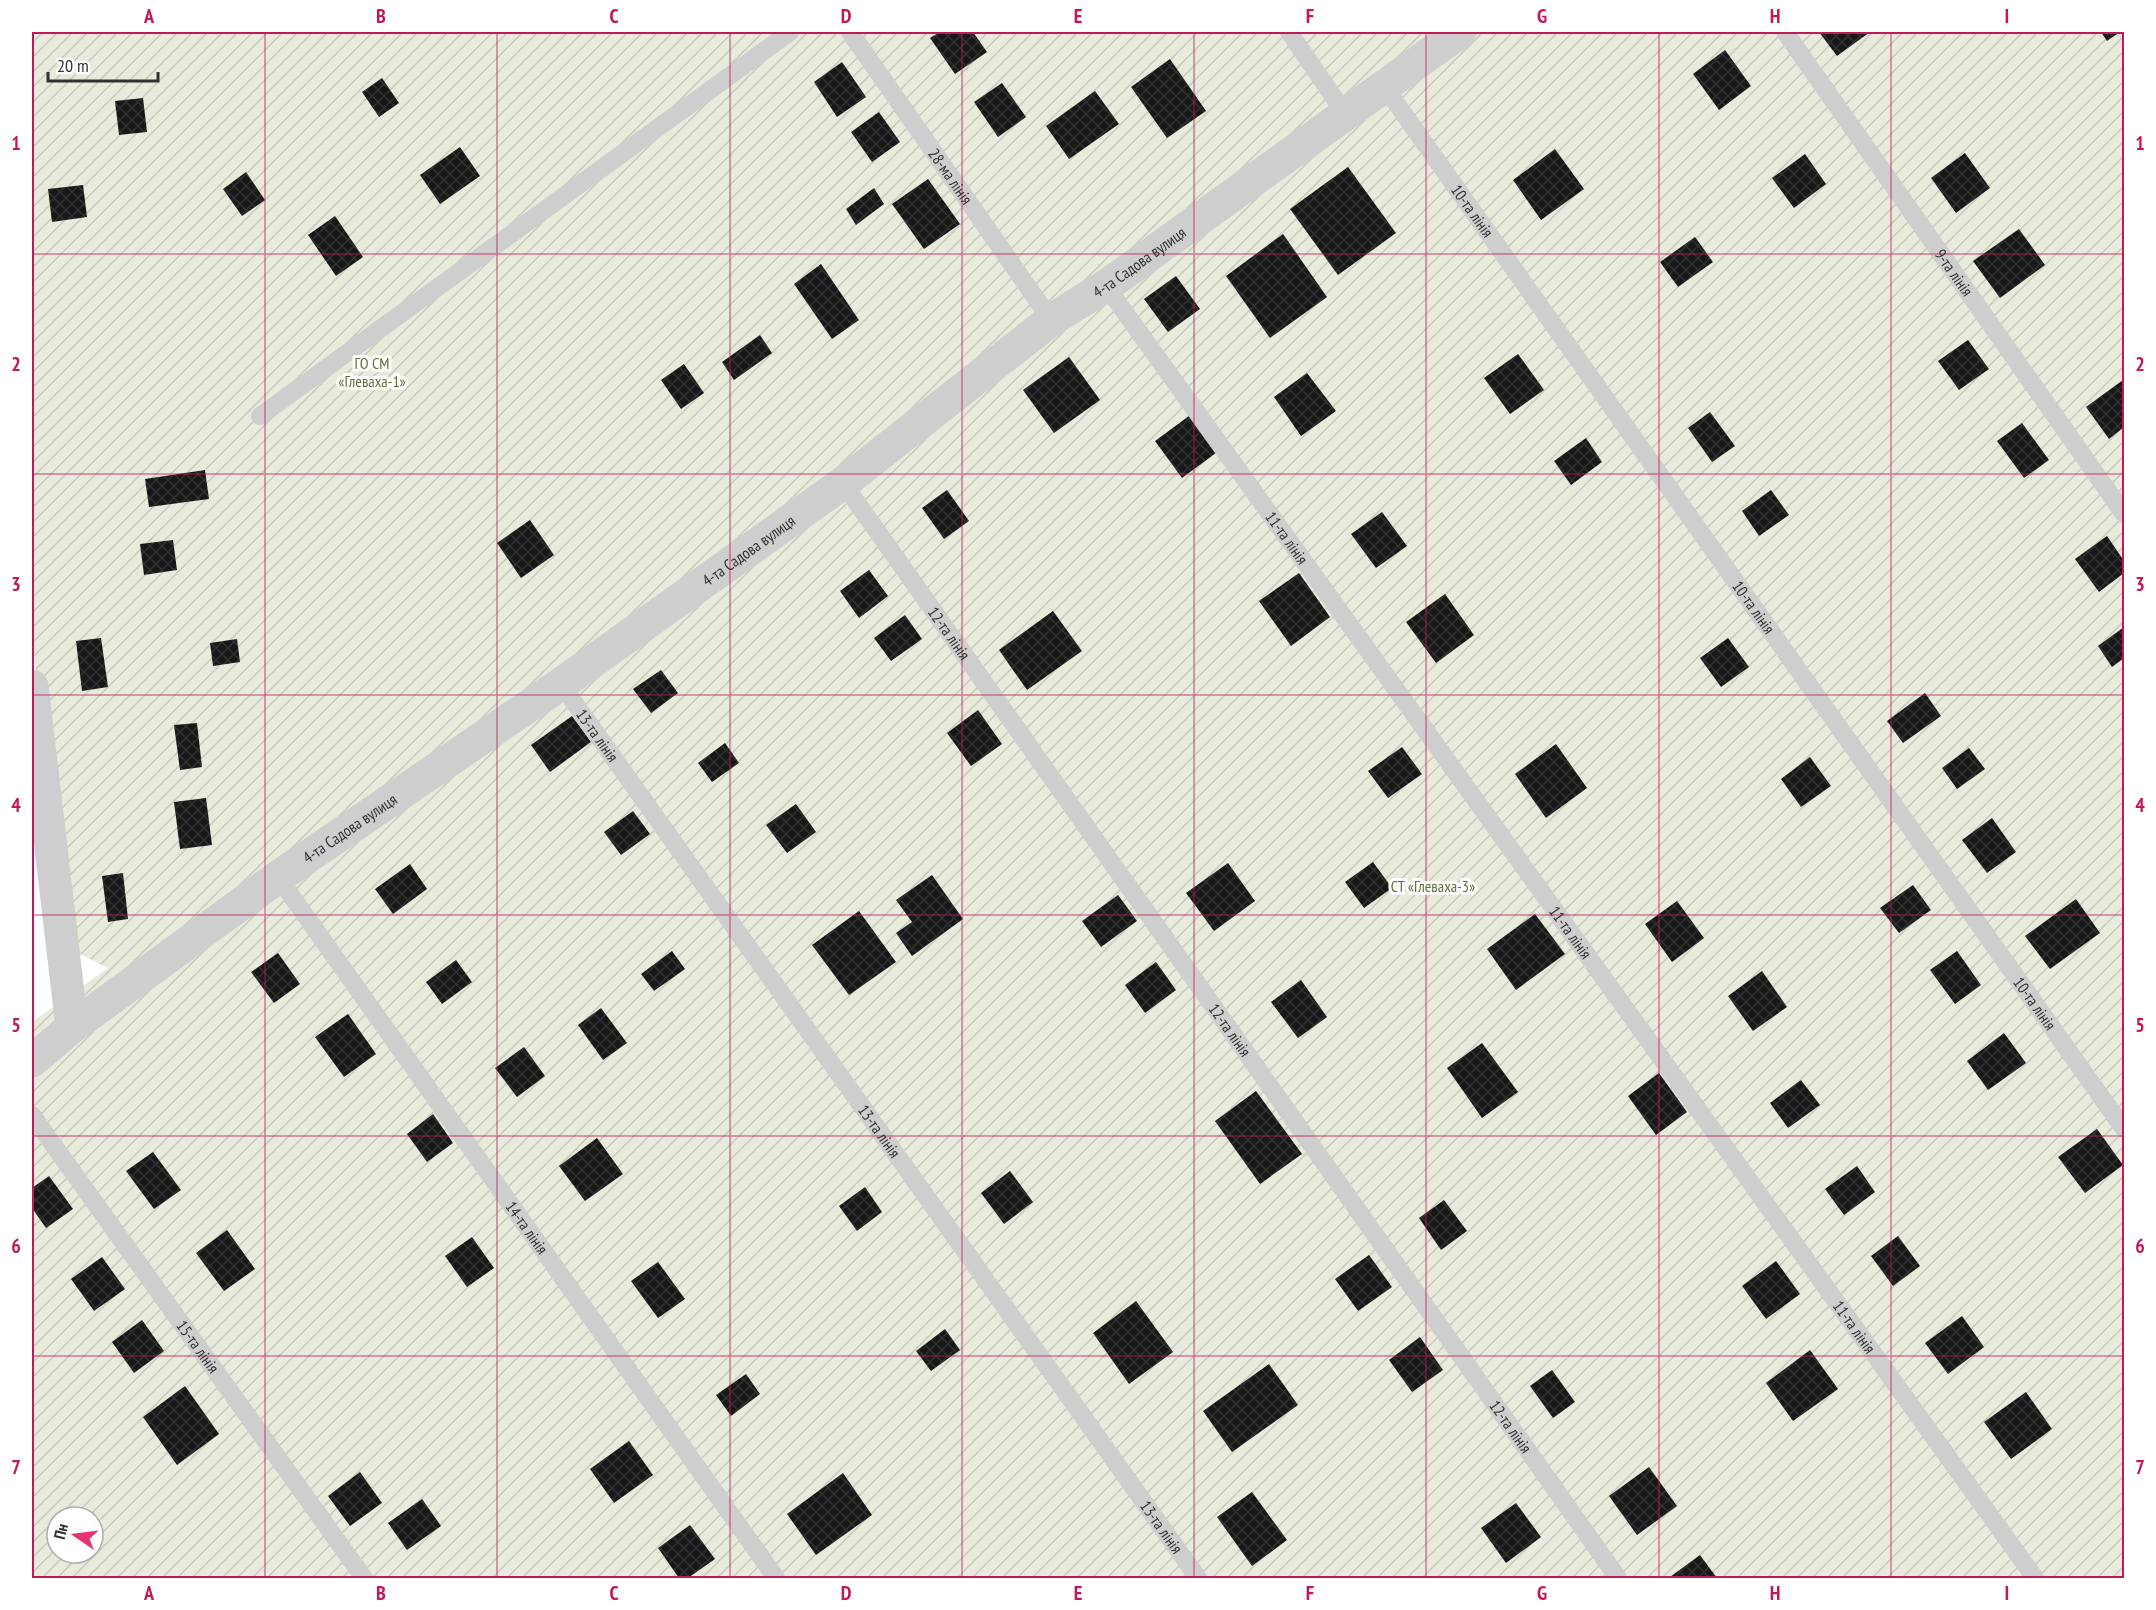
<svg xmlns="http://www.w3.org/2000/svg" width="2156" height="1610" font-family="'PT Sans Narrow',sans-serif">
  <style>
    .garden { fill: url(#garden-furrows); fill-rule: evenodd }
    .building { fill: url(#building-cross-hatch) }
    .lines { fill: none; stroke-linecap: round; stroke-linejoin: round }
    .lane { stroke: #cecece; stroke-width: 18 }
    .street { stroke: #cecece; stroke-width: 33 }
    .grid { fill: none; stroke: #c2185b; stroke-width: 1.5; stroke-opacity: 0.55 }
    .labels { text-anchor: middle; stroke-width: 6; stroke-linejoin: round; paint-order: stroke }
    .street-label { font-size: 16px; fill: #313131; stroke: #fff }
    .park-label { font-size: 16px; fill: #626d3d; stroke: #fff }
    .neatline { fill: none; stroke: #c2185b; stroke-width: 2 }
    .grid-label { font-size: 20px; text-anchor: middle; font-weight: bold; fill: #c2185b }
  </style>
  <defs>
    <pattern id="garden-furrows" width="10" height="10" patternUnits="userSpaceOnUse" patternTransform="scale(1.5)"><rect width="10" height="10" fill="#e8eadc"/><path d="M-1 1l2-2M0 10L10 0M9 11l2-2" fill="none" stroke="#c7c9bd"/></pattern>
    <pattern id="building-cross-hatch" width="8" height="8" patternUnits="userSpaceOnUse" patternTransform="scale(1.5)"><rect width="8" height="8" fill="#181818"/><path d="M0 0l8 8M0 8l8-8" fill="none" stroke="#313131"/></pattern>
  </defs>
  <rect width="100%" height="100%" fill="#fff"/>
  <path class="garden" d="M32,32H2124V1578H32V1022L108,968L70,949L32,637ZM57,1517H93V1553H57Z"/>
  <g class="building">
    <path d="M940,32H973L987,52L955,74L930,38Z"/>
    <path d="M1819,32H1870L1837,56Z"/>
    <path d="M2101,32H2120L2107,41Z"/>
    <path d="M1725,50L1751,86L1719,110L1693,74Z"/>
    <path d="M1170,59L1206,111L1167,138L1131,87Z"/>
    <path d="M842,62L866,97L837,117L814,82Z"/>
    <path d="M382,78L399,103L379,117L362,92Z"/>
    <path d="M1002,83L1026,117L998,137L974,102Z"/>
    <path d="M1095,91L1119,124L1069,159L1046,126Z"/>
    <path d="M143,98L147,132L119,135L115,101Z"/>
    <path d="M879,112L900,142L872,162L851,132Z"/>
    <path d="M460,147L480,176L440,204L420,175Z"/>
    <path d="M1555,149L1584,189L1541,220L1513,180Z"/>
    <path d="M1965,153L1990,188L1956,213L1931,178Z"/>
    <path d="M1805,154L1826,184L1794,208L1772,178Z"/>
    <path d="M1348,167L1396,233L1338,275L1290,209Z"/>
    <path d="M246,172L265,200L242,216L223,189Z"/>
    <path d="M928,179L960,224L924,249L892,204Z"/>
    <path d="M83,185L87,217L52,222L48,189Z"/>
    <path d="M874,188L884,204L856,225L846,209Z"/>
    <path d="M335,216L363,257L336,276L308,235Z"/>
    <path d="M2019,229L2045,265L2000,298L1973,261Z"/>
    <path d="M1283,234L1327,297L1270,338L1226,276Z"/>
    <path d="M1695,237L1713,262L1678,287L1660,262Z"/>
    <path d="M821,264L859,320L832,339L794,284Z"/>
    <path d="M1176,276L1200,309L1168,332L1144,299Z"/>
    <path d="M760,335L772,353L734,380L722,362Z"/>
    <path d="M1968,340L1989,369L1959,390L1938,361Z"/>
    <path d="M1518,354L1544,390L1510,414L1484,378Z"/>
    <path d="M1069,357L1100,400L1054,433L1023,390Z"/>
    <path d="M684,364L704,393L681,409L661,380Z"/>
    <path d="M1307,373L1336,411L1301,436L1274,397Z"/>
    <path d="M2123,380L2124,427L2109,439L2086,407Z"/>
    <path d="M1710,412L1735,446L1712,462L1688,428Z"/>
    <path d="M1189,416L1216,453L1182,478L1155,441Z"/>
    <path d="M2022,423L2049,460L2024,478L1997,441Z"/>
    <path d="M1586,438L1602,462L1571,485L1554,461Z"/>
    <path d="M205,470L209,499L149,507L145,479Z"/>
    <path d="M947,490L969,521L944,539L922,508Z"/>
    <path d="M1771,490L1789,515L1759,536L1742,511Z"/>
    <path d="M1382,512L1407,546L1376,568L1351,534Z"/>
    <path d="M530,520L554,555L521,578L497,543Z"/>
    <path d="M2107,536L2124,561V573L2099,592L2075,559Z"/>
    <path d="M173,540L177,570L144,575L140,544Z"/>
    <path d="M869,570L888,596L859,618L840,591Z"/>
    <path d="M1299,573L1330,617L1291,646L1259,601Z"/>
    <path d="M1445,594L1474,635L1436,663L1406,622Z"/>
    <path d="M1053,611L1082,651L1027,690L999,650Z"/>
    <path d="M905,615L922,639L891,661L874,638Z"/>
    <path d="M2124,627V658L2112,667L2098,646Z"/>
    <path d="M101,638L108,687L82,691L76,641Z"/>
    <path d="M1728,638L1749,667L1721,687L1700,658Z"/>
    <path d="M237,639L240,662L213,666L210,643Z"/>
    <path d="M661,670L678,693L651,713L633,689Z"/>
    <path d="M1925,693L1941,716L1903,743L1887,721Z"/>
    <path d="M978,710L1002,744L971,766L947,733Z"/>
    <path d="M572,716L591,742L550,772L531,745Z"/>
    <path d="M197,723L202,767L180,770L174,725Z"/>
    <path d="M725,743L739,763L712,782L698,763Z"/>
    <path d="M1556,744L1587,788L1546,818L1515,774Z"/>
    <path d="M1402,747L1422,774L1388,798L1368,771Z"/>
    <path d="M1969,748L1985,769L1957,789L1942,768Z"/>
    <path d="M1810,757L1831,786L1801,807L1781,779Z"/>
    <path d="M206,798L212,845L180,849L174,802Z"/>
    <path d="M796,804L816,832L787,853L766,825Z"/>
    <path d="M633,811L650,834L621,855L604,832Z"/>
    <path d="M1992,818L2016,852L1987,873L1962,840Z"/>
    <path d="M1373,862L1392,888L1364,908L1345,882Z"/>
    <path d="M1228,863L1255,901L1214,931L1186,893Z"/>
    <path d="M410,864L427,889L393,914L375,889Z"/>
    <path d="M123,873L128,919L108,922L102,876Z"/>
    <path d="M932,875L963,919L912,956L896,933L912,922L896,900Z"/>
    <path d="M1913,885L1931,910L1899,933L1880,908Z"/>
    <path d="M1118,895L1137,921L1101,947L1082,921Z"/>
    <path d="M2076,899L2100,933L2050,969L2025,936Z"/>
    <path d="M1677,901L1704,938L1672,962L1645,924Z"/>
    <path d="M859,911L896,962L849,995L812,945Z"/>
    <path d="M1535,914L1565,954L1516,990L1487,949Z"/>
    <path d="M672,951L685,969L654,991L641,974Z"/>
    <path d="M1957,951L1981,985L1955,1004L1930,970Z"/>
    <path d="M278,953L300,984L274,1003L251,972Z"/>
    <path d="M456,960L472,982L442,1004L426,982Z"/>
    <path d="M1156,962L1176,990L1145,1013L1125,985Z"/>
    <path d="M1762,971L1787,1007L1753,1031L1728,996Z"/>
    <path d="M1301,980L1327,1017L1298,1038L1271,1002Z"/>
    <path d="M601,1008L627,1043L603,1060L578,1025Z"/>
    <path d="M348,1014L376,1054L344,1077L315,1037Z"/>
    <path d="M2004,1033L2026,1063L1988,1090L1967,1061Z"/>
    <path d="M1482,1043L1518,1092L1482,1118L1447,1068Z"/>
    <path d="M524,1047L545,1076L517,1097L495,1068Z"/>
    <path d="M1659,1073L1687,1112L1656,1135L1628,1096Z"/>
    <path d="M1801,1080L1820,1105L1788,1128L1770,1103Z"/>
    <path d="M1256,1091L1302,1154L1260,1184L1215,1121Z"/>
    <path d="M433,1114L453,1143L427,1162L407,1134Z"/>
    <path d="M2097,1129L2123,1165L2085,1193L2058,1157Z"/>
    <path d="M597,1138L623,1174L585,1201L559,1166Z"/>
    <path d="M153,1152L181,1190L154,1209L126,1171Z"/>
    <path d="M1857,1166L1875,1192L1844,1215L1825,1189Z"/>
    <path d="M1010,1171L1033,1202L1004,1224L981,1193Z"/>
    <path d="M49,1176L73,1209L46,1228L32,1208V1188Z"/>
    <path d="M865,1187L882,1212L857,1231L839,1206Z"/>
    <path d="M1444,1200L1467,1231L1441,1250L1419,1218Z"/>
    <path d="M227,1230L255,1269L224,1291L196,1253Z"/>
    <path d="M1898,1236L1920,1266L1893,1286L1871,1256Z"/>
    <path d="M472,1237L494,1268L467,1287L445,1256Z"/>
    <path d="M1369,1255L1392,1287L1358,1311L1335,1279Z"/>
    <path d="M102,1257L125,1289L94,1311L71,1279Z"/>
    <path d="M1776,1261L1800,1294L1766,1319L1742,1286Z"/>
    <path d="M658,1262L685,1299L658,1318L631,1281Z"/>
    <path d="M1136,1301L1173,1352L1129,1384L1093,1333Z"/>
    <path d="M1962,1316L1984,1347L1948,1374L1925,1343Z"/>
    <path d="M142,1320L164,1351L134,1373L112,1342Z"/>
    <path d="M945,1329L960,1350L931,1371L916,1351Z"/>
    <path d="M1420,1337L1443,1370L1412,1392L1389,1360Z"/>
    <path d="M1810,1350L1838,1389L1793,1421L1766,1383Z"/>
    <path d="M1269,1364L1298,1405L1232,1452L1203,1411Z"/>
    <path d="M1552,1370L1575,1402L1553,1418L1530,1386Z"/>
    <path d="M746,1374L760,1394L731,1416L716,1395Z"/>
    <path d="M185,1386L219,1434L177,1465L143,1417Z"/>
    <path d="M2026,1392L2052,1429L2011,1459L1984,1422Z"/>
    <path d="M629,1441L653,1475L614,1503L590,1469Z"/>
    <path d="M1649,1467L1677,1506L1637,1535L1609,1496Z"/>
    <path d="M360,1472L382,1503L350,1526L328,1496Z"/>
    <path d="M843,1473L872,1515L816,1555L787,1514Z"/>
    <path d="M1252,1492L1287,1540L1252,1566L1217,1517Z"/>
    <path d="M422,1499L441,1526L407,1550L388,1523Z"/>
    <path d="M1516,1503L1541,1537L1506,1563L1481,1528Z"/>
    <path d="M690,1525L715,1559L688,1578H679L658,1548Z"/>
    <path d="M1700,1555L1717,1578H1671L1670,1577Z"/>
  </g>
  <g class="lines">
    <g class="lane">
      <path id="s1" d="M850,32L1051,320"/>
      <path d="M1289,32L1346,115"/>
      <path id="s2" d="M1785,32L2124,514"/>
      <path id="s3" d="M1384,86L2124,1129"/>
      <path id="s4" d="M1106,286L2035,1578"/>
      <path d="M260,416L790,32"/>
      <path id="s5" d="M843,483L1618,1578"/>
      <path id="s6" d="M561,684L1198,1578"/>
      <path id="s7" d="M278,877L776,1578"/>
      <path id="s8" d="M32,1115L364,1578"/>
    </g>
    <g class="street">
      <path d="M32,686L72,1027"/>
      <path id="s9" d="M32,1061L72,1027L278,877L561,684L843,483L1051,320L1106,286L1460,32"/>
    </g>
  </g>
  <path class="grid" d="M265,32V1578M497,32V1578M730,32V1578M962,32V1578M1194,32V1578M1426,32V1578M1659,32V1578M1891,32V1578M32,254H2124M32,474H2124M32,695H2124M32,915H2124M32,1136H2124M32,1356H2124"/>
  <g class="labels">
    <g class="street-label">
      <text dy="6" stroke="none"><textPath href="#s1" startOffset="176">28-ма лінія</textPath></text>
      <text dy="6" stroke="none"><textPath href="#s3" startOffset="153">10-та лінія</textPath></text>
      <text dy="6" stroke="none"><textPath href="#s9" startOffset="1366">4-та Садова вулиця</textPath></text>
      <text dy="6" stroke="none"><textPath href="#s2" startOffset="294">9-та лінія</textPath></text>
      <text dy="6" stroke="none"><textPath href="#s4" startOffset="310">11-та лінія</textPath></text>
      <text dy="6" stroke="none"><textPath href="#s9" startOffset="880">4-та Садова вулиця</textPath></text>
      <text dy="6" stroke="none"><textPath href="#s3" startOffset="639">10-та лінія</textPath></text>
      <text dy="6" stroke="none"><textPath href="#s5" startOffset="184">12-та лінія</textPath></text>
      <text dy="6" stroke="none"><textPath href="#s6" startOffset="63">13-та лінія</textPath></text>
      <text dy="6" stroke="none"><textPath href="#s9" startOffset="394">4-та Садова вулиця</textPath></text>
      <text dy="6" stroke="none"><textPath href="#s4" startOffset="796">11-та лінія</textPath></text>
      <text dy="6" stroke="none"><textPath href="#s3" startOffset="1125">10-та лінія</textPath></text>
      <text dy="6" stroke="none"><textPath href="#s5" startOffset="670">12-та лінія</textPath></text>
      <text dy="6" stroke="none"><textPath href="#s6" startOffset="549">13-та лінія</textPath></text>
      <text dy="6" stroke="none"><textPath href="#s7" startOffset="430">14-та лінія</textPath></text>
      <text dy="6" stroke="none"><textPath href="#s4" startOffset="1282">11-та лінія</textPath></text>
      <text dy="6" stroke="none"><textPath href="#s8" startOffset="285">15-та лінія</textPath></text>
      <text dy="6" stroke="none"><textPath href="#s5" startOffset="1156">12-та лінія</textPath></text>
      <text dy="6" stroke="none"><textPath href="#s6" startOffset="1035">13-та лінія</textPath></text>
    </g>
    <g class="park-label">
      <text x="372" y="369">ГО СМ<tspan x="372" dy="18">«Глеваха-1»</tspan></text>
      <text x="1433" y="892">СТ «Глеваха-3»</text>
    </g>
  </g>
  <rect width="2156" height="1610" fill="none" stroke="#ffffff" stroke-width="66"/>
  <g transform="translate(75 1535) rotate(284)"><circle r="28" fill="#ffffff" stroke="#adadad" stroke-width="1.5"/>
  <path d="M0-4.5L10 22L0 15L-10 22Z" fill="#e73376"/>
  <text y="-9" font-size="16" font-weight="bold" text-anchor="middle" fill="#313131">Пн</text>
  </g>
  <path d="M48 72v9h110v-9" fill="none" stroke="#313131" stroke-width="3"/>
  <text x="57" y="72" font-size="18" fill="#313131" stroke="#ffffff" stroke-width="4.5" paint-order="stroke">20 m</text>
  <rect x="33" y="33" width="2090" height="1544" class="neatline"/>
  <g class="grid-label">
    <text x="149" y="23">A</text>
    <text x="381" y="23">B</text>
    <text x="614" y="23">C</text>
    <text x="846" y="23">D</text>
    <text x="1078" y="23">E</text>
    <text x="1310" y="23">F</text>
    <text x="1542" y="23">G</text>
    <text x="1775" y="23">H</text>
    <text x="2007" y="23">I</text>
    <text x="16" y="150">1</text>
    <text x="2140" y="150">1</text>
    <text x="16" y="371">2</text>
    <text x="2140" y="371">2</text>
    <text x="16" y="591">3</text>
    <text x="2140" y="591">3</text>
    <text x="16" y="812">4</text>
    <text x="2140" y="812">4</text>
    <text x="16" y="1032">5</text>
    <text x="2140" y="1032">5</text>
    <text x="16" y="1253">6</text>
    <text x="2140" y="1253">6</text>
    <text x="16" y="1474">7</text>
    <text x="2140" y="1474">7</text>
    <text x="149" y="1600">A</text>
    <text x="381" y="1600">B</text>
    <text x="614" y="1600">C</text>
    <text x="846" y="1600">D</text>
    <text x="1078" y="1600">E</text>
    <text x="1310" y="1600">F</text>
    <text x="1542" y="1600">G</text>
    <text x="1775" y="1600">H</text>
    <text x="2007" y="1600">I</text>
  </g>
</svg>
